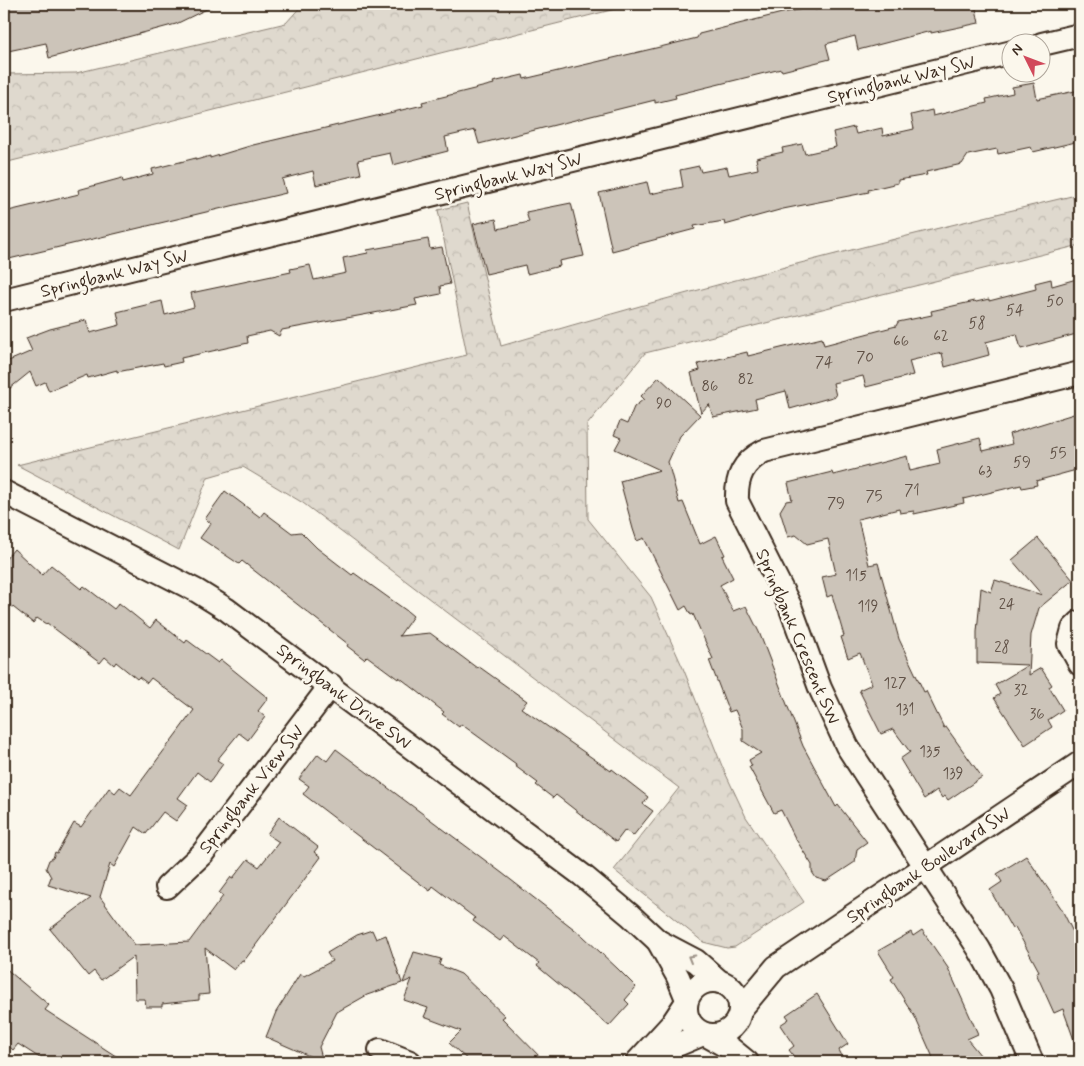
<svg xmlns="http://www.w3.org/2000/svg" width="1084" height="1066" font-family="Mynerve,sans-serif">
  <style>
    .forest { fill: url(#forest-crowns); stroke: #8d8276 }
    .building { fill: #ccc4b9; stroke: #3b2a1e }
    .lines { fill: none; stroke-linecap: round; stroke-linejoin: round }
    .minor-casing { stroke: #3b2a1e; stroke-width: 26 }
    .minor { stroke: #fbf7ec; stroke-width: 22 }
    .oneway { stroke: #9b9085 }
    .labels { text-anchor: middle; stroke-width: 5; stroke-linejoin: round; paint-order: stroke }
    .number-label { font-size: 15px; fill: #5f5045 }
    .street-label { font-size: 18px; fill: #3b2a1e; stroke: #fbf7ec }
  </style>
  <defs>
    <pattern id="forest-crowns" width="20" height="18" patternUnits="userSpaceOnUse" patternTransform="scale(1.25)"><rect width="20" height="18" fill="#dfd9ce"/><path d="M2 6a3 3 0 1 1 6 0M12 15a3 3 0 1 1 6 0" fill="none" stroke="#c0bab0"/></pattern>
  </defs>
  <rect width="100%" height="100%" fill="#fbf7ec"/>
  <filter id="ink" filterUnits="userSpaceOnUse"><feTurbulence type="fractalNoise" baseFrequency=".02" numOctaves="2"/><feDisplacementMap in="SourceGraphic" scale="10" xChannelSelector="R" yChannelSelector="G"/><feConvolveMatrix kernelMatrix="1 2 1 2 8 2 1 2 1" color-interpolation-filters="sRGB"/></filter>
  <g filter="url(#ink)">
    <g class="forest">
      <path d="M303,4H635L4,163V74L76,73L286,23Z"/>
      <path d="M1080,194V245L645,353L587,425L588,519L651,597L683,668L722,766L746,817L804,902L735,947L727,948L703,942L614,870L679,788L303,503L243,467L208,477L179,550L17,465L467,355L438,210L467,203L501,346C692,289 886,240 1080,194Z"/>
    </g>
    <g class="building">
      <path d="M9,4H217L176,24L49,58L46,43L8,51L7,47L4,48V9L10,7Z"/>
      <path d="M840,4H975L979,23L931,33V31L858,50L855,36L826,44L830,59L782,71L781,69L675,95L676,98L655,103V100L479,144L475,130L445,137L448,151L393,165L390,153L358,160L361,174L316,185L313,171L282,179L286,193L9,259L4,240V212L79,194L78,190L122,178L123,182L153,174L152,169L196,158V160L210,156V158L253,145L423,105L422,102L494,84L493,82L523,75L524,79L660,47L697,38L699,34L782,13L814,7L815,10Z"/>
      <path d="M1034,83L1037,99L1080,90V141L1033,152L1031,147L998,154L997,149L968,155L962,164L926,172L927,175L898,180V183L868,190L869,192L783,209L725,225L724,221L694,226L695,229L612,251L599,193L647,182L650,194L683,187L680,170L699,166L701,172L727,167L729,175L758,169L756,158L783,152L782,148L802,144L805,154L836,147L833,132L854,127L856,134L882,128L883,136L914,129L911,115L932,110L933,116L987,103L986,99L1013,93L1012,87Z"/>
      <path d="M571,203L584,256L559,261L560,266L527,274L525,265L486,274L473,224L496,219L498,229L529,222L526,212Z"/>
      <path d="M428,239L430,249L442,247L450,284L440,286L441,294L415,299L417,305L282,330L279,336L270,331L247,336L248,343L181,358L182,362L164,366L163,363L117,372V370L88,378L87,375L49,391L45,382L36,386L30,372L4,393V363L32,351L26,338L50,329L86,320L90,333L120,325L117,312L162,301L165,315L194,307L191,293L291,272L290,269L310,265L314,280L346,273L343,258L368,253L367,250Z"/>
      <path d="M1080,278V333L1021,349L1017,334L986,342L989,355L945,367L942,353L909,361L913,375L866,387L863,376L833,383L836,396L790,409L786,391L755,399L757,408L713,417L709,404L701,413L691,373L700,370L698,364L747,352L748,356L822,338L824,345L896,326L898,322L932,315L931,311L975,301L976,302L989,299V301L1036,289L1035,283L1051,279L1052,286Z"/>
      <path d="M659,377L700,415L680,436L668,462L679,503L683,502L700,544L716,536L725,555L722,556L733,578L720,585L733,611L746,606L759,632L803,746L836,807L838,805L867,842L857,849L855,862L826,881L816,878L812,872V865L795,838L781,810L774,813L749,767L752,766L749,760L761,753L743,741V729L735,710L729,712L709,660L713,659L693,614L691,615L686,606L680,610L644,538L637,541L633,529L620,481L660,470L615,449L621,438L614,435L620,421L627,424L634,407L644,399L641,396Z"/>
      <path d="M1080,412V469L1036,481L1037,485L1022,488L1021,485L963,499L964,503L914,514V511L900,513L899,509L858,519L869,565L878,563L899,639L924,692L926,691L944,728L946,727L982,777L948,800L945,796L942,798L937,790L924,799L900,759L910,752L893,729L881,734L859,690L872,684L860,653L848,658L841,637L844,636L832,595L827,597L822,577L836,574L828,539L807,544L796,535L788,537L780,511L786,501L792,500L788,483L832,472L833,475L907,456L910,471L940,464L937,449L980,438L983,451L1012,444L1009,434Z"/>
      <path d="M225,491L260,517L264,512L292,533L301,532L317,548L352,575L354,573L407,611L413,616L399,636L430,633L477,668L478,666L527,701L521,708L611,771L612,769L648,797L643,804L653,811L633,836L625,830L616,842L556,795L553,798L536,785L538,783L515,766L516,764L461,724L459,727L442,714L444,712L399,677L398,679L367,656L364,659L347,646L348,644L242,561L239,564L200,538L211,523L205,519Z"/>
      <path d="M1038,538L1073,580L1039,608L1031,635L1029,675L1041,668L1052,685L1049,687L1063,710L1048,720L1052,727L1025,745L994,698L1000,694L995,685L1028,665L977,663V632L981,588L991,592L995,580L1042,595L1012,560Z"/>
      <path d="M14,549L42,575L51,565L81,589L84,586L114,609L119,603L150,628L156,620L185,643L187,640L218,663L221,660L268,698L258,711L265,717L248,740L239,733L217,760L223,764L210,782L197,772L178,798L188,805L176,821L163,812L146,834L136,827L114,867L110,864L100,897L135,945L189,942L223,896L219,893L231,877L233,878L248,859L259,867L279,842L267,834L279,817L318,847L314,852L321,857L244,961L242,960L234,970L205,948L209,994L199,995V1000L162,1004V1007H146L145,999H135L134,956L101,980L94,971L88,976L50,929L91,898L48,885L51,877L46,868L49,860L53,858L55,852L57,853L74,823L81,827L109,788L115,793L120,787L131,795L194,710L151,678L147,683L139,677L137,679L116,662L114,665L105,657L100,663L47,623L46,624L37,618L33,623L4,600V561Z"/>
      <path d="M336,749L502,873L583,936L618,969L636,987L625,1000L629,1004L609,1026L537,966L539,963L526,953L504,936L500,941L473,921L475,918L433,886L430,891L303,794L309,786L299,779L318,754L327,761Z"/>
      <path d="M1026,856L1061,908L1080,946V1051H1078L1063,1009L1054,1013L1036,973L1039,971L1015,927L1012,929L990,890L1002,882L997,874Z"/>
      <path d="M372,930L376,939L386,935L402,983L367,995L337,1012L319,1047L323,1062L266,1037L276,1012L300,974L304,976L332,961L327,953L357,935Z"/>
      <path d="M922,930L948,968L978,1034L967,1039L986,1062H935L915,1017L891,979L894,977L878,951L911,932L913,936Z"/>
      <path d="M414,952L441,959L439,965L461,974L505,1016L502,1018L545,1062H470L449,1043L461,1031L424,1017L428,1008L404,1000L412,979L403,983Z"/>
      <path d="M4,967L49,1005L45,1010L125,1062H46L18,1044L13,1050L4,1042Z"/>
      <path d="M817,994L848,1044L839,1050L845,1062H798L789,1050L794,1046L780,1025L789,1019L786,1015Z"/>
    </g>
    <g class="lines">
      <g class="minor-casing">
        <g id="minor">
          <path d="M1042,44L1080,35"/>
          <path d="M4,300L1012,52"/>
          <path d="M4,492L197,591L226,609L582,875L630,915L658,941L696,961L720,982"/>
          <path d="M1080,622L1073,629L1069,644L1080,664"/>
          <path d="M167,887L202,854L331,685"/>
          <path d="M658,941L678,977L687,999"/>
          <circle cx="713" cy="1008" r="27"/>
          <path d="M741,1009L776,967L1080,763"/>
          <path d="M706,1035L731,1049L747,1062"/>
          <path d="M380,1050L410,1062"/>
          <path d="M646,1058L703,1034"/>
          <path d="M637,1062L672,1024L686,1003"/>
          <path d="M1032,1062L1001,989L979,949L847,746L820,688L790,606L737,501C736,477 743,462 764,451L1080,373"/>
        </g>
      </g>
      <use href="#minor" class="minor"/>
    </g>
    <defs><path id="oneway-chevron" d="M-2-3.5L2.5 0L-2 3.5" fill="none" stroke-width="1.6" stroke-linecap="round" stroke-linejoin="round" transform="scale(1.25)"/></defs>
    <use class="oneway" href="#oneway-chevron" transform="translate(691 958) rotate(-150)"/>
  </g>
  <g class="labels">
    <g class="number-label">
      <text x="1055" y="306">50</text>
      <text x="1015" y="315">54</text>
      <text x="977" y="328">58</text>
      <text x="941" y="341">62</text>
      <text x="901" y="346">66</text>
      <text x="865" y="362">70</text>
      <text x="824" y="367">74</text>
      <text x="746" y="384">82</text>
      <text x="710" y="391">86</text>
      <text x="664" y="408">90</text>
      <text x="1058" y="458">55</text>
      <text x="1022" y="467">59</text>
      <text x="985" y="476">63</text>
      <text x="912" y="495">71</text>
      <text x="874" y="501">75</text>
      <text x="836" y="508">79</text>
      <text x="856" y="580">115</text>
      <text x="1007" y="609">24</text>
      <text x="868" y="611">119</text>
      <text x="1002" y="652">28</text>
      <text x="895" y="688">127</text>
      <text x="1021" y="695">32</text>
      <text x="905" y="714">131</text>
      <text x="1037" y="719">36</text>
      <text x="930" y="756">135</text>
      <text x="953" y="778">139</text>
    </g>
    <g class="street-label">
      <text transform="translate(901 79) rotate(-14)" y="6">Springbank Way SW</text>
      <text transform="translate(508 176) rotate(-14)" y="6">Springbank Way SW</text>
      <text transform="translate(114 273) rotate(-14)" y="6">Springbank Way SW</text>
      <text transform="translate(798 636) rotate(67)" y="6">Springbank Crescent SW</text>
      <text transform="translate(344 696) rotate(37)" y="6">Springbank Drive SW</text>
      <text transform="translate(251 789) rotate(-52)" y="6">Springbank View SW</text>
      <text transform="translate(928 865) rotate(-34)" y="6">Springbank Boulevard SW</text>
    </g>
  </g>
  <rect width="1084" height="1066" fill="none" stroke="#fbf7ec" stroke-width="20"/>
  <rect x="10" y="10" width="1064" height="1046" fill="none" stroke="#3b2a1e" stroke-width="2" filter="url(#ink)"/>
  <g transform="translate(1026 58) rotate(312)"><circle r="24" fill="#fbf7ec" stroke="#aea59a"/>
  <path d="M0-4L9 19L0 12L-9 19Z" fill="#d1495b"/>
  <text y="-8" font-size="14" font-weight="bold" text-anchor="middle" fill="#3b2a1e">N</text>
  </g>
</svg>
